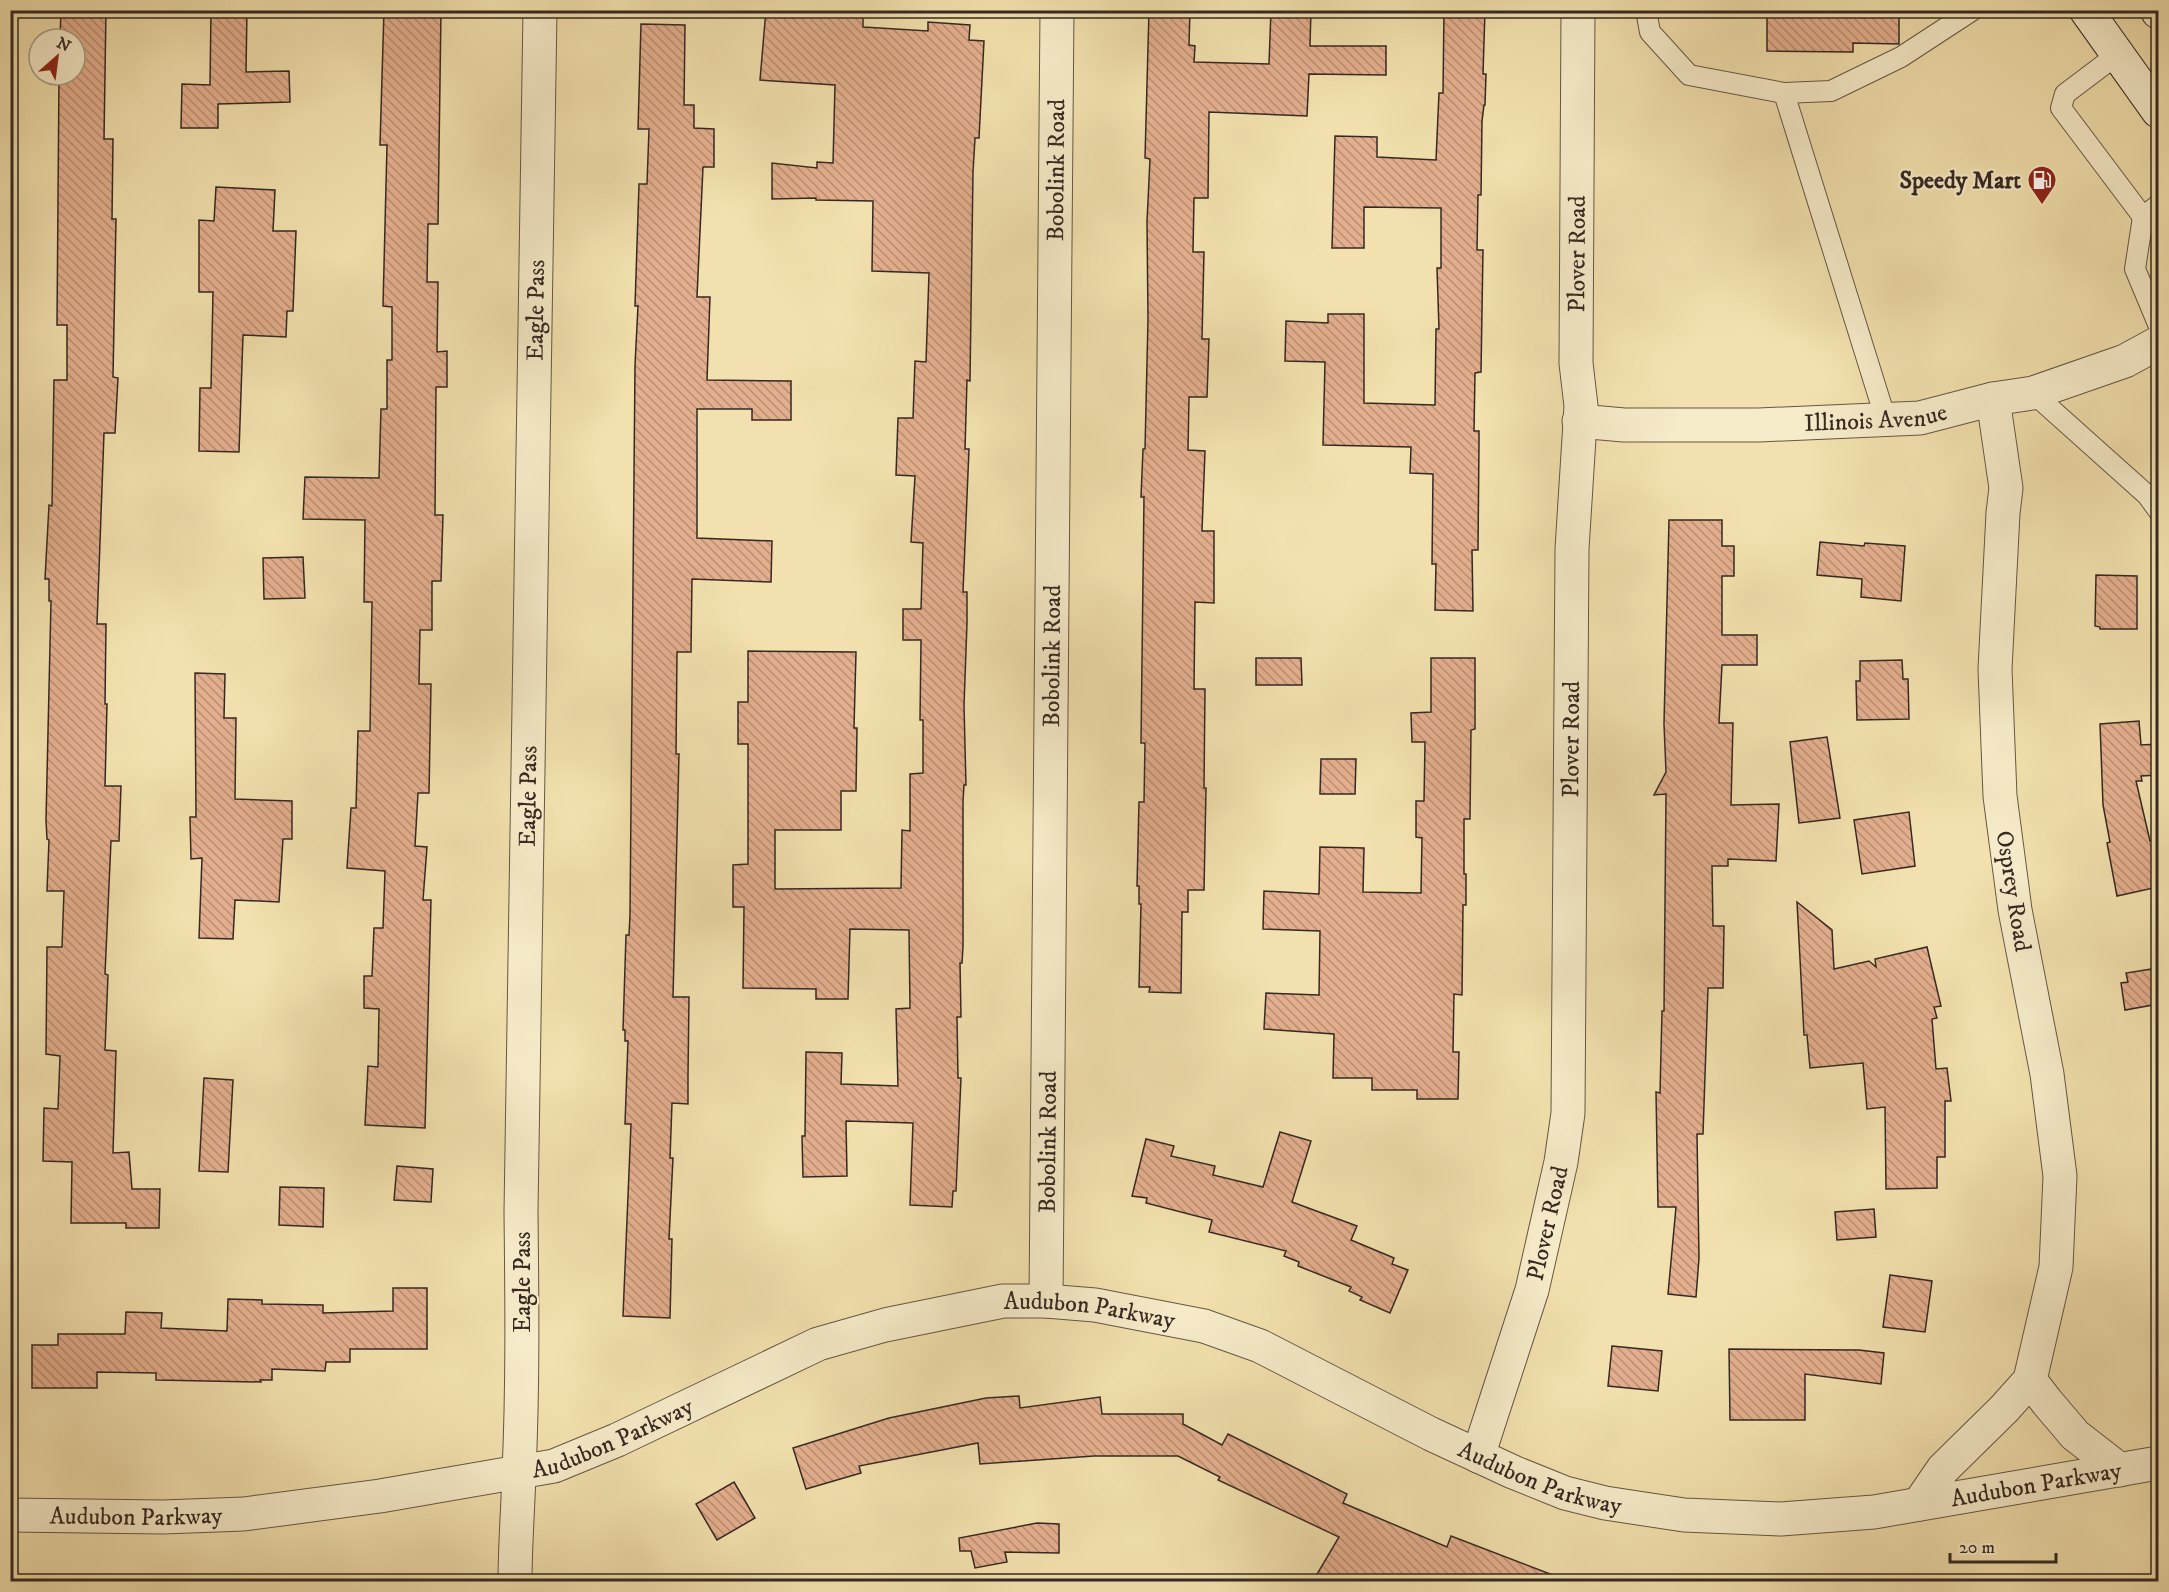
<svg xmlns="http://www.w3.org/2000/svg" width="2169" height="1592" font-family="'IM FELL DW Pica',serif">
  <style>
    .building { fill: url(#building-back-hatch); stroke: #352923; stroke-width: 1.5 }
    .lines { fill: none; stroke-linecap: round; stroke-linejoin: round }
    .service-casing { stroke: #645746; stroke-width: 22 }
    .minor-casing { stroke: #645746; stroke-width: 35 }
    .secondary-casing { stroke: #352923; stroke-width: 35 }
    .service { stroke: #f7ecca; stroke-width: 20 }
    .minor { stroke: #f7ecca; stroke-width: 33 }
    .secondary { stroke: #f7ecca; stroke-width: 33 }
    .labels { text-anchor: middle; stroke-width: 4.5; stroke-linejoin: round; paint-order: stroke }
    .street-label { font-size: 24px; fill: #352923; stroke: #f7ecca }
    .poi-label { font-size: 24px; font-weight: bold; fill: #352923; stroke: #f7ecca; text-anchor: end }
  </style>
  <defs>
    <pattern id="building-back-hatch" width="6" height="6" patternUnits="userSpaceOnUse" patternTransform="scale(1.5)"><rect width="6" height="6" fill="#e4af8e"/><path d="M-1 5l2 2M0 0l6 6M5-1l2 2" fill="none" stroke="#ba8e74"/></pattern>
  </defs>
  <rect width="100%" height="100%" fill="#f2e1ae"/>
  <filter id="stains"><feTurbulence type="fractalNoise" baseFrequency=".00333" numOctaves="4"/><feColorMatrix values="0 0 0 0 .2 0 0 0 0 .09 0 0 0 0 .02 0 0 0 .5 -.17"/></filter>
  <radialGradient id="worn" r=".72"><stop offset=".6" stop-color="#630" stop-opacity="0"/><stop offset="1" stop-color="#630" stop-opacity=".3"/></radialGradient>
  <g class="building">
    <path d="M61,10H106L104,139H113L112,219H116L113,377L118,378L115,433H104L97,624H106L105,704H107L105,786H121L119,841H111L105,974L108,975L105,1050L116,1051L113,1153L129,1152L132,1189H160L159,1228H126V1223H71L72,1162L43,1161L44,1108L58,1109L60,1056L46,1054L47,947H62L64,891H47L49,840L47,839L46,820L51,601H49V579H45L49,505L52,506L54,380H67V325H57L59,75H75V39H60Z"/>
    <path d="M211,10H247L246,72L289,71L290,102L218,104V128H181L182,84L210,85Z"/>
    <path d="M384,10H441L438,224H428L427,282H438L437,352L447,351V387H436L435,515H443L441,581H432V630H420L419,684H431L429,793H418L415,846L427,847L423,900H431L425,1128L365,1125L368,1066L378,1067L379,1009L364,1008V976H372L374,928H383L385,871L347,868L351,808H356L358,731H370L372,602H364L365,520L303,519L305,477L379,478L381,409H387V360H392V307L383,306L387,145H380Z"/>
    <path d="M766,10H863V27L928,31V22L970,25L969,40L984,41L979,138H975L973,172L970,381L967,380L965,449H969L963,592H967V623L964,706L966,785H964L963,801V946L962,963H960L961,1017H957L958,1078H961L956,1191H953L952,1207L910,1205L913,1123L846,1121L847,1176L803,1177L802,1136H805L806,1052L842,1053L841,1084L898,1086L896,1009L910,1008L909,930L850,929L848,999H816V989L743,988L744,907H733V865L748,864V744H738V702H748V651L856,652L854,728H857L856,791H841V830H775V889L901,888L902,830L910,831V774L923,773V720H920L921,640H903V609H921L923,543L911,542L915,476L896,475L898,418H913L915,361L926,362L929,273L872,271L873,201L816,200V198L772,199V163L817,168V162L833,163L835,85L760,80Z"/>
    <path d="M1149,10H1190L1189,45L1195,46L1194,62L1269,64L1271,10H1311L1310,46H1386V75L1309,74L1307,116L1209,112L1208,198H1194L1193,252H1204L1202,339H1209L1207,397H1189L1188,450L1205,451L1202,531H1214V603L1195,602L1194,689H1205L1204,788H1206L1204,890H1188V912H1182L1181,993L1149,992L1150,987H1139L1141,904H1139V886H1137L1139,802H1144L1145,743H1141L1144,497H1141L1143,449H1145L1148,319L1147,222L1150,159L1145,158Z"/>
    <path d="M1444,10H1485L1483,74H1486L1485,105H1484L1482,121L1481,195H1478L1477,250H1483L1481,372L1475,373L1474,431H1479V443L1478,550H1472L1473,611L1435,610L1436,564H1432L1433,474L1410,473L1411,447L1323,445L1325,362L1285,361L1286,321L1328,323V314H1364V403L1435,405L1436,329H1439L1437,268H1441V208L1364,207V248H1332L1335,136L1377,137V157L1436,160L1439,93H1443Z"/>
    <path d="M1767,10H1899V44L1853,43V52L1767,51Z"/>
    <path d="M641,24L685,25L684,105H694V128L714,129V167H703L697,297H710L707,380L791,381V420H752V409H697V538L772,541L771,582L692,579L691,652H677L676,754H679L673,997H689L688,1076V1104L672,1103L670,1158H673L669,1239H672L670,1318L623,1316L631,1124H625L628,1041H625V1030H623L626,935H629L630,915L635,365L638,306H635L639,184H647L649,129H638Z"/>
    <path d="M216,187L275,190L273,231H296L293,311H287L286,337L243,335L239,452L199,451L200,388H211L213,292H199V220L214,221Z"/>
    <path d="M1669,520H1722V546H1734V576H1722V635H1757V665H1722L1719,723H1733L1731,805L1779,804L1776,861L1728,859V866H1712L1713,926H1724L1723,988H1708L1703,1134H1697L1699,1258L1696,1297L1668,1294L1676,1207H1658L1656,1092L1660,1093L1662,1011H1664L1666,794L1654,795L1666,772L1664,724Z"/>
    <path d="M1820,542L1864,546L1865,543L1905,546L1901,601L1861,597L1862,579L1817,575Z"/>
    <path d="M303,557L305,598L264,599L263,558Z"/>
    <path d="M2096,575L2137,576V629H2100V627L2095,626Z"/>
    <path d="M1256,658H1301L1302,685H1256Z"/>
    <path d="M1431,658H1475V729L1471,730L1470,819H1464V874H1466V905H1463L1462,995L1454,994L1453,1052H1459L1458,1099H1417V1090H1372V1078H1333L1334,1034L1264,1029L1266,993L1319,995L1320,931L1263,929L1264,891L1319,894L1320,847L1364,848L1363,892L1421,893L1422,838L1416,837V801H1424L1425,742H1412L1411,713L1431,712Z"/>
    <path d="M1902,660L1903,679H1908L1909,719L1857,720L1856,681H1860V661Z"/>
    <path d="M195,673L225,674L224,718H236L235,799L292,801V839H283L279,902L235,900L233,939L199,938L202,858L191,859L190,817H196Z"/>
    <path d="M2139,721L2141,745L2158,744V775L2141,776L2142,781H2136L2150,841L2158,839V887L2117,896L2107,843L2110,842L2103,805L2100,724Z"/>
    <path d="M1827,737L1840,818L1799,823L1790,742Z"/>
    <path d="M1321,759H1356L1355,794H1320Z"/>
    <path d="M1909,812L1915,866L1862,874L1854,820Z"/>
    <path d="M1797,902L1832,930L1834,969L1869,961L1876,967L1875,959L1927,947L1941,1006L1934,1007L1937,1018L1932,1019L1936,1069L1947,1068L1951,1101H1945V1157H1937V1188L1886,1189L1885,1107L1867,1109L1863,1063L1810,1068L1807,1035H1804Z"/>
    <path d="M2158,968V1004L2125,1010L2121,983L2128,982L2126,973Z"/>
    <path d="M204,1078L233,1080L228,1172L199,1171Z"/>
    <path d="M1280,1132L1311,1141L1292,1202L1357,1226L1351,1240L1394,1258L1392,1264L1408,1270L1390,1313L1360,1300L1362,1297L1349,1291L1351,1287L1298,1266L1299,1262L1284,1256L1286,1251L1209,1232L1212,1220L1146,1203L1147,1198L1132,1196L1146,1139L1174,1146L1171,1156L1215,1166L1213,1175L1263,1187Z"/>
    <path d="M397,1166L433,1169L431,1202L394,1200Z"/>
    <path d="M280,1187L324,1188L323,1227L279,1225Z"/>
    <path d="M1874,1209L1876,1237L1837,1240L1835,1212Z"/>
    <path d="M1890,1275L1932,1281L1925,1332L1883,1327Z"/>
    <path d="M393,1288H427V1349H350V1362H326L325,1371L272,1369V1380H260L261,1382L156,1380V1373L97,1372V1388H32V1345H58V1334H125L126,1312L162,1313L161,1328L227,1331L228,1299L262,1300V1304L323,1305V1313L393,1311Z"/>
    <path d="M1612,1346L1662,1351L1658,1391L1608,1386Z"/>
    <path d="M1729,1349L1859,1350L1884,1353L1881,1384L1805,1374V1420H1730Z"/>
    <path d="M1019,1396L1020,1408L1100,1397L1102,1414H1183V1424L1222,1445L1228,1434L1347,1494L1343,1503L1447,1547L1451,1536L1563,1579L1562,1581H1313L1339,1537L1218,1480L1220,1477L1178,1456H1094L980,1464L978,1443L859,1466L861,1473L806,1489L793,1448L889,1418L986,1398Z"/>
    <path d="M734,1482L755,1518L717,1540L696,1504Z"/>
    <path d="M1037,1523L1059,1524V1553L1005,1552L1007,1562L975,1568L971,1551H960L959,1538Z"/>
  </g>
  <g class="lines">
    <g class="service-casing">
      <g id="service">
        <path d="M1646,10L1650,32L1689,75L1784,93L1831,91L1901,57L1973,10"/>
        <path d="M2118,54L2065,94L2061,108L2143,217L2158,205"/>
        <path d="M1784,93L1886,420"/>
        <path d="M2143,217L2135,269L2158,324"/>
        <path d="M2033,393L2147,495L2158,510"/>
      </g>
    </g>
    <g class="minor-casing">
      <g id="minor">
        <path id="s1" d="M1579,421L1624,425H1759L1920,418L1993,399L2033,393L2125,361L2158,343"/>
        <path id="s2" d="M1046,1301L1057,10"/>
        <path d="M2030,1380L2047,1402L2075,1435L2120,1470"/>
        <path id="s3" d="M1478,1456L1532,1290L1561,1162L1568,1113L1572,549L1581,406L1576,363L1578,10"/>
        <path d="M1919,1504L1943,1469L2004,1409L2030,1380L2056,1267L2060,1176L2047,1074L2015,910L2000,796L1995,669L2003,513L2006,488L1993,399"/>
        <path id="s4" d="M10,1515L163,1517L244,1514L380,1496L554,1466L617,1440L818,1344L885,1325L1003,1301H1046L1095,1305L1204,1326L1260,1346L1431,1434L1513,1472L1565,1493L1605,1503L1684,1515L1781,1519L1874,1512L2158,1463"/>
        <path id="s5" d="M515,1582C515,1545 518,1509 519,1472C523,1385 522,1299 521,1212L540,10"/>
      </g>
    </g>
    <g class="secondary-casing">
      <g id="secondary">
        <path d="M2086,10L2158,111"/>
        <path d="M2158,10V12"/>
      </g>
    </g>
    <use href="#service" class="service"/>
    <use href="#minor" class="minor"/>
    <use href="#secondary" class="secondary"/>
  </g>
  <defs>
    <g id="fuel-pin" transform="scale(1.5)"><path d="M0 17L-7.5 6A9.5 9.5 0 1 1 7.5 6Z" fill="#8f2418" stroke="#f7ecca"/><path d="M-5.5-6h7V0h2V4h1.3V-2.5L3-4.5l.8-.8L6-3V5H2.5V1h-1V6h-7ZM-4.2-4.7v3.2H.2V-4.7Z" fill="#fff"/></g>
  </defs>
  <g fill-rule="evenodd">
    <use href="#fuel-pin" x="2042" y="180"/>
  </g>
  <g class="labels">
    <g class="street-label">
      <text dy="8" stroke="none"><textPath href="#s2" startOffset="1131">Bobolink Road</textPath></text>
      <text dy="8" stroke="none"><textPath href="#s3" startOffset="1215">Plover Road</textPath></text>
      <text dy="8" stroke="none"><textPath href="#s5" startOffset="1272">Eagle Pass</textPath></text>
      <text dy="8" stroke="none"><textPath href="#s1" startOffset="297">Illinois Avenue</textPath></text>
      <text dy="8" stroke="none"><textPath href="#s2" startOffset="645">Bobolink Road</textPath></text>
      <text dy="8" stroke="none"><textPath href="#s3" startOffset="729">Plover Road</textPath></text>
      <text dy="8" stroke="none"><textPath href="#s5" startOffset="786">Eagle Pass</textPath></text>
      <text transform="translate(2014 891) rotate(81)" y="8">Osprey Road</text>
      <text dy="8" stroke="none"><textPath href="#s2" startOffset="159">Bobolink Road</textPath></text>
      <text dy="8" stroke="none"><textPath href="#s3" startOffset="243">Plover Road</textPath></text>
      <text transform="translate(522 1282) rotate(-90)" y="8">Eagle Pass</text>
      <text dy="8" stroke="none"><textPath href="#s4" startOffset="1116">Audubon Parkway</textPath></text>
      <text dy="8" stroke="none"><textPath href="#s4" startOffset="612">Audubon Parkway</textPath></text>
      <text dy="8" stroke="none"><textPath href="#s4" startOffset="1602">Audubon Parkway</textPath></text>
      <text dy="8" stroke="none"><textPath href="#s4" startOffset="2106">Audubon Parkway</textPath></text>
      <text dy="8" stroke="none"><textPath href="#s4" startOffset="126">Audubon Parkway</textPath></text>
    </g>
    <g class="poi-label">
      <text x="2021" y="188">Speedy Mart</text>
    </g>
  </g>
  <rect width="2169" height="1592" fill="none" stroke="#f2e1ae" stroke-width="36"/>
  <rect x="12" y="12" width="2145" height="1568" fill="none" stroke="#352923" stroke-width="3"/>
  <rect x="18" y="18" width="2133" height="1556" fill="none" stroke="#352923" stroke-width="1.5"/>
  <g transform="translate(57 57) rotate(28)"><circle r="28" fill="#f7ecca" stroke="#a99e87" stroke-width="1.5"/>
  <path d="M0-4.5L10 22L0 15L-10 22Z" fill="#8f2418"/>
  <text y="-9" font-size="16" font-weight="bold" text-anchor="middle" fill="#352923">N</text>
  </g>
  <path d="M1950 1553v9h106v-9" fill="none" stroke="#352923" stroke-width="3"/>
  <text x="1959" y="1553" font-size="18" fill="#352923" stroke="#f7ecca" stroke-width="4.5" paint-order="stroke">20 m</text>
  <rect width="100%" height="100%" filter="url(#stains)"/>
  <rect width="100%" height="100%" fill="url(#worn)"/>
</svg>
